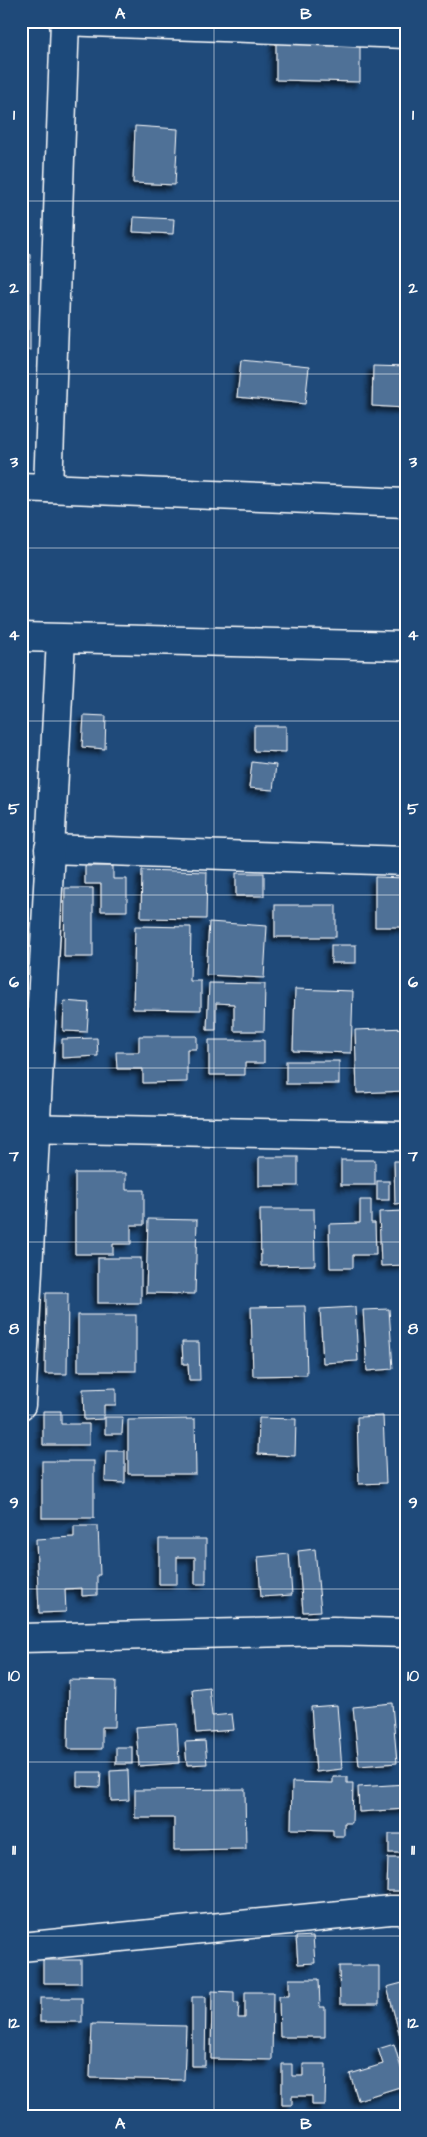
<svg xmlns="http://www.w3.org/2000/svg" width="427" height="2137" font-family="'Architects Daughter',sans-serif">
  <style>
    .building { fill: #507197; stroke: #fff; filter: url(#shadow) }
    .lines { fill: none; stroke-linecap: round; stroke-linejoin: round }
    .minor-casing { stroke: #fff; stroke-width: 31 }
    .tertiary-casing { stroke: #fff; stroke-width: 31 }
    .secondary-casing { stroke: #fff; stroke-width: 31 }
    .minor { stroke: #1f4a7a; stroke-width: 28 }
    .tertiary { stroke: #1f4a7a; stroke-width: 28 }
    .secondary { stroke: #1f4a7a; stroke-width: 28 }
    .grid { fill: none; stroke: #fff; stroke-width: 1; stroke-opacity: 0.55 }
    .neatline { fill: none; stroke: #fff; stroke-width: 2 }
    .grid-label { font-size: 16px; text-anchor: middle; font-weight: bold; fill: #fff }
  </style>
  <defs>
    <filter id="shadow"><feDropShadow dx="-4.5" dy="4.5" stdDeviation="2.5" flood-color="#0009"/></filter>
  </defs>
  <rect width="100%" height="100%" fill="#1f4a7a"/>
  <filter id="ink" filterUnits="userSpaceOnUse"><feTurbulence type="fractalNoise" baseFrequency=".02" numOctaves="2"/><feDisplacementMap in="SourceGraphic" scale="10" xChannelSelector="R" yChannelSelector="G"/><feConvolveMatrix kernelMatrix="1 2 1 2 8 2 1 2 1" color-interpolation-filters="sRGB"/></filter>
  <g filter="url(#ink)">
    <g class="building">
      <path d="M276,36L360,37V82L276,80Z"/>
      <path d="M135,126L178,129L175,185L133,183Z"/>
      <path d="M134,217L174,219L173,234L133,232Z"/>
      <rect x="21" y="254" width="9" height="96"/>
      <path d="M241,360L309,367L305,404L237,397Z"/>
      <path d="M373,366L406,367L404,408L372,406Z"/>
      <path d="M21,384L26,385L24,410H21Z"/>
      <path d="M84,715L106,716L105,749L82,747Z"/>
      <path d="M254,726H286V752L254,751Z"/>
      <path d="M252,762L276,765L273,790L249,788Z"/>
      <path d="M85,866H113V879H127V911H101V884H85Z"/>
      <path d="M142,870L207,872L206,919L141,918Z"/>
      <rect x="236" y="873" width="28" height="23"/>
      <path d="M375,877L406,878V927H375Z"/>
      <path d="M65,888H93V957H64Z"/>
      <rect x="275" y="905" width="61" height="32"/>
      <path d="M209,922L267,926L264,978L206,975Z"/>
      <path d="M135,926L191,927L190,981H201V1010L133,1009Z"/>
      <rect x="331" y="945" width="25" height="18"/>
      <path d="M209,983L265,984L264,1031H234V1004L216,1003V1030H207Z"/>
      <path d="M295,989L353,991L351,1053L293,1051Z"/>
      <path d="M64,1001L89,1003L87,1032L63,1031Z"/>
      <path d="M406,1028V1091L357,1093L355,1030Z"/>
      <path d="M139,1036H197V1049H187V1082L143,1083V1069H117L116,1052H139Z"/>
      <path d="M97,1038L98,1056L62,1058V1039Z"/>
      <path d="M209,1040H264V1063H245V1075H209Z"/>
      <rect x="286" y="1061" width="53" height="23"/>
      <rect x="259" y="1157" width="39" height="29"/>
      <rect x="341" y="1160" width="34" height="25"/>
      <path d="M394,1161H406V1203L395,1204Z"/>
      <path d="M75,1173H126V1190H144V1225H131V1244H113V1254H75Z"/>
      <rect x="377" y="1181" width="12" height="19"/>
      <path d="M360,1200H371V1223H375L376,1255H353V1268H330L329,1224L360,1223Z"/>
      <path d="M260,1209H314L315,1265L261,1266Z"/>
      <path d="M406,1211V1265L381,1266L379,1212Z"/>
      <path d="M148,1219L197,1220L195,1294L146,1293Z"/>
      <rect x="98" y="1258" width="43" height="45"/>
      <path d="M46,1293H68L67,1374H45Z"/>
      <path d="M305,1306L307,1375L253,1376L251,1307Z"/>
      <path d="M355,1307L358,1361L323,1363L320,1309Z"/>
      <path d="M389,1309L393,1369L367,1371L363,1310Z"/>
      <rect x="78" y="1315" width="58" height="56"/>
      <path d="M182,1342H199L200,1380H189L188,1364H183Z"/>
      <path d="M116,1388V1405H104V1419L84,1420L83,1389Z"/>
      <path d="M43,1411H61V1424H89V1445H43Z"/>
      <path d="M383,1416L386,1483L359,1484L357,1417Z"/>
      <path d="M105,1417H123L122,1434H105Z"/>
      <path d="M259,1418L296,1419L295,1456L258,1454Z"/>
      <path d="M195,1419L196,1474H128V1420Z"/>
      <path d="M106,1451H125V1483L105,1482Z"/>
      <rect x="42" y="1461" width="52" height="57"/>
      <path d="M74,1526H98L100,1575H97V1595L82,1596V1588L65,1589L66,1612L39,1613L36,1539L74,1537Z"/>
      <path d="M159,1539H206V1584H195V1557H177V1584H159Z"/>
      <path d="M315,1549L321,1611L303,1612L298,1551Z"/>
      <path d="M289,1554L292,1595L261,1597L258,1557Z"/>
      <path d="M69,1680L116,1681L115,1727H102V1749H68Z"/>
      <path d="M209,1687L212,1716L232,1714L234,1730L196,1733L192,1689Z"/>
      <path d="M392,1703L397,1763L359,1766L353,1707Z"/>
      <path d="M337,1705L342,1769L316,1772L311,1707Z"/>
      <path d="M403,1723H406V1753Z"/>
      <path d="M177,1724L179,1763L139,1766L136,1727Z"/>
      <path d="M205,1741L207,1764L187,1765L185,1742Z"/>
      <rect x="116" y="1747" width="16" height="17"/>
      <path d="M128,1770L129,1800L111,1801L110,1771Z"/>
      <path d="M77,1772H101L100,1787L77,1786Z"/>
      <path d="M333,1777H347V1783H353L352,1823H344V1836H333V1830L291,1829L292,1782L333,1783Z"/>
      <path d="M406,1784V1809L359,1812L358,1787Z"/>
      <path d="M245,1789L246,1849L174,1850V1818H135V1790Z"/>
      <rect x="389" y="1834" width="17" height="19"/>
      <path d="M388,1858H406V1891H387Z"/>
      <path d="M313,1936L315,1963L298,1964L296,1937Z"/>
      <rect x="43" y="1960" width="38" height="23"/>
      <path d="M339,1966H379V2004H340Z"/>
      <path d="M289,1979H319L320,2007H325V2037H280L279,1996H289Z"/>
      <path d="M406,1982V2059L387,1987Z"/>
      <path d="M212,1991L234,1992V2003H239L238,2018H245V1992H273L272,2060L211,2059Z"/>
      <path d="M192,1997H206L205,2066H192Z"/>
      <rect x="40" y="1998" width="42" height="24"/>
      <path d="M92,2024L186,2026L184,2080L90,2078Z"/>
      <path d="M394,2044L406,2085L358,2100L350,2074L383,2064L378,2049Z"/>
      <path d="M282,2064H292V2076H303V2064H326L325,2105H312V2096H292V2105H282Z"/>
    </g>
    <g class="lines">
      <g class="minor-casing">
        <g id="minor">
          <path d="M63,21L406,34"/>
          <path d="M48,488L65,21"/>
          <path d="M49,849L406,861"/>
          <path d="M21,1128L406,1136"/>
          <path d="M21,1638L333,1631L406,1633"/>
          <path d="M21,1947L390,1910H406"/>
        </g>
      </g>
      <g class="tertiary-casing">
        <path id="tertiary" d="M21,1405L61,639"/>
      </g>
      <g class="secondary-casing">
        <g id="secondary">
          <path d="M21,487L406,503"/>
          <path d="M21,637L406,646"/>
        </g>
      </g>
      <use href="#minor" class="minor"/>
      <use href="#tertiary" class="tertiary"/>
      <use href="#secondary" class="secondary"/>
    </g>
  </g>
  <path class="grid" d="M214,21V2116M21,201H406M21,374H406M21,548H406M21,721H406M21,895H406M21,1068H406M21,1242H406M21,1415H406M21,1589H406M21,1762H406M21,1936H406"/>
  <rect width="427" height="2137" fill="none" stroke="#1f4a7a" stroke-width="55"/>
  <rect x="28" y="28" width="372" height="2082" class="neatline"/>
  <g class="grid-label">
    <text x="120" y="19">A</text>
    <text x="306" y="19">B</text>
    <text x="14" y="120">1</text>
    <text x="413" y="120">1</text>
    <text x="14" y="293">2</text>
    <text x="413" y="293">2</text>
    <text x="14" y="467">3</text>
    <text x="413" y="467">3</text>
    <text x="14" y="640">4</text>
    <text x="413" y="640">4</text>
    <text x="14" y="814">5</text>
    <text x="413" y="814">5</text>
    <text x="14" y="987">6</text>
    <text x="413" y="987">6</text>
    <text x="14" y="1161">7</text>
    <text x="413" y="1161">7</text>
    <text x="14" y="1334">8</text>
    <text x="413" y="1334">8</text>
    <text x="14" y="1508">9</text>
    <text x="413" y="1508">9</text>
    <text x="14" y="1681">10</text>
    <text x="413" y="1681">10</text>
    <text x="14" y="1855">11</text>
    <text x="413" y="1855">11</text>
    <text x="14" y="2028">12</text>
    <text x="413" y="2028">12</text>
    <text x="120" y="2129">A</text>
    <text x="306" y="2129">B</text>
  </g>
</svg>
